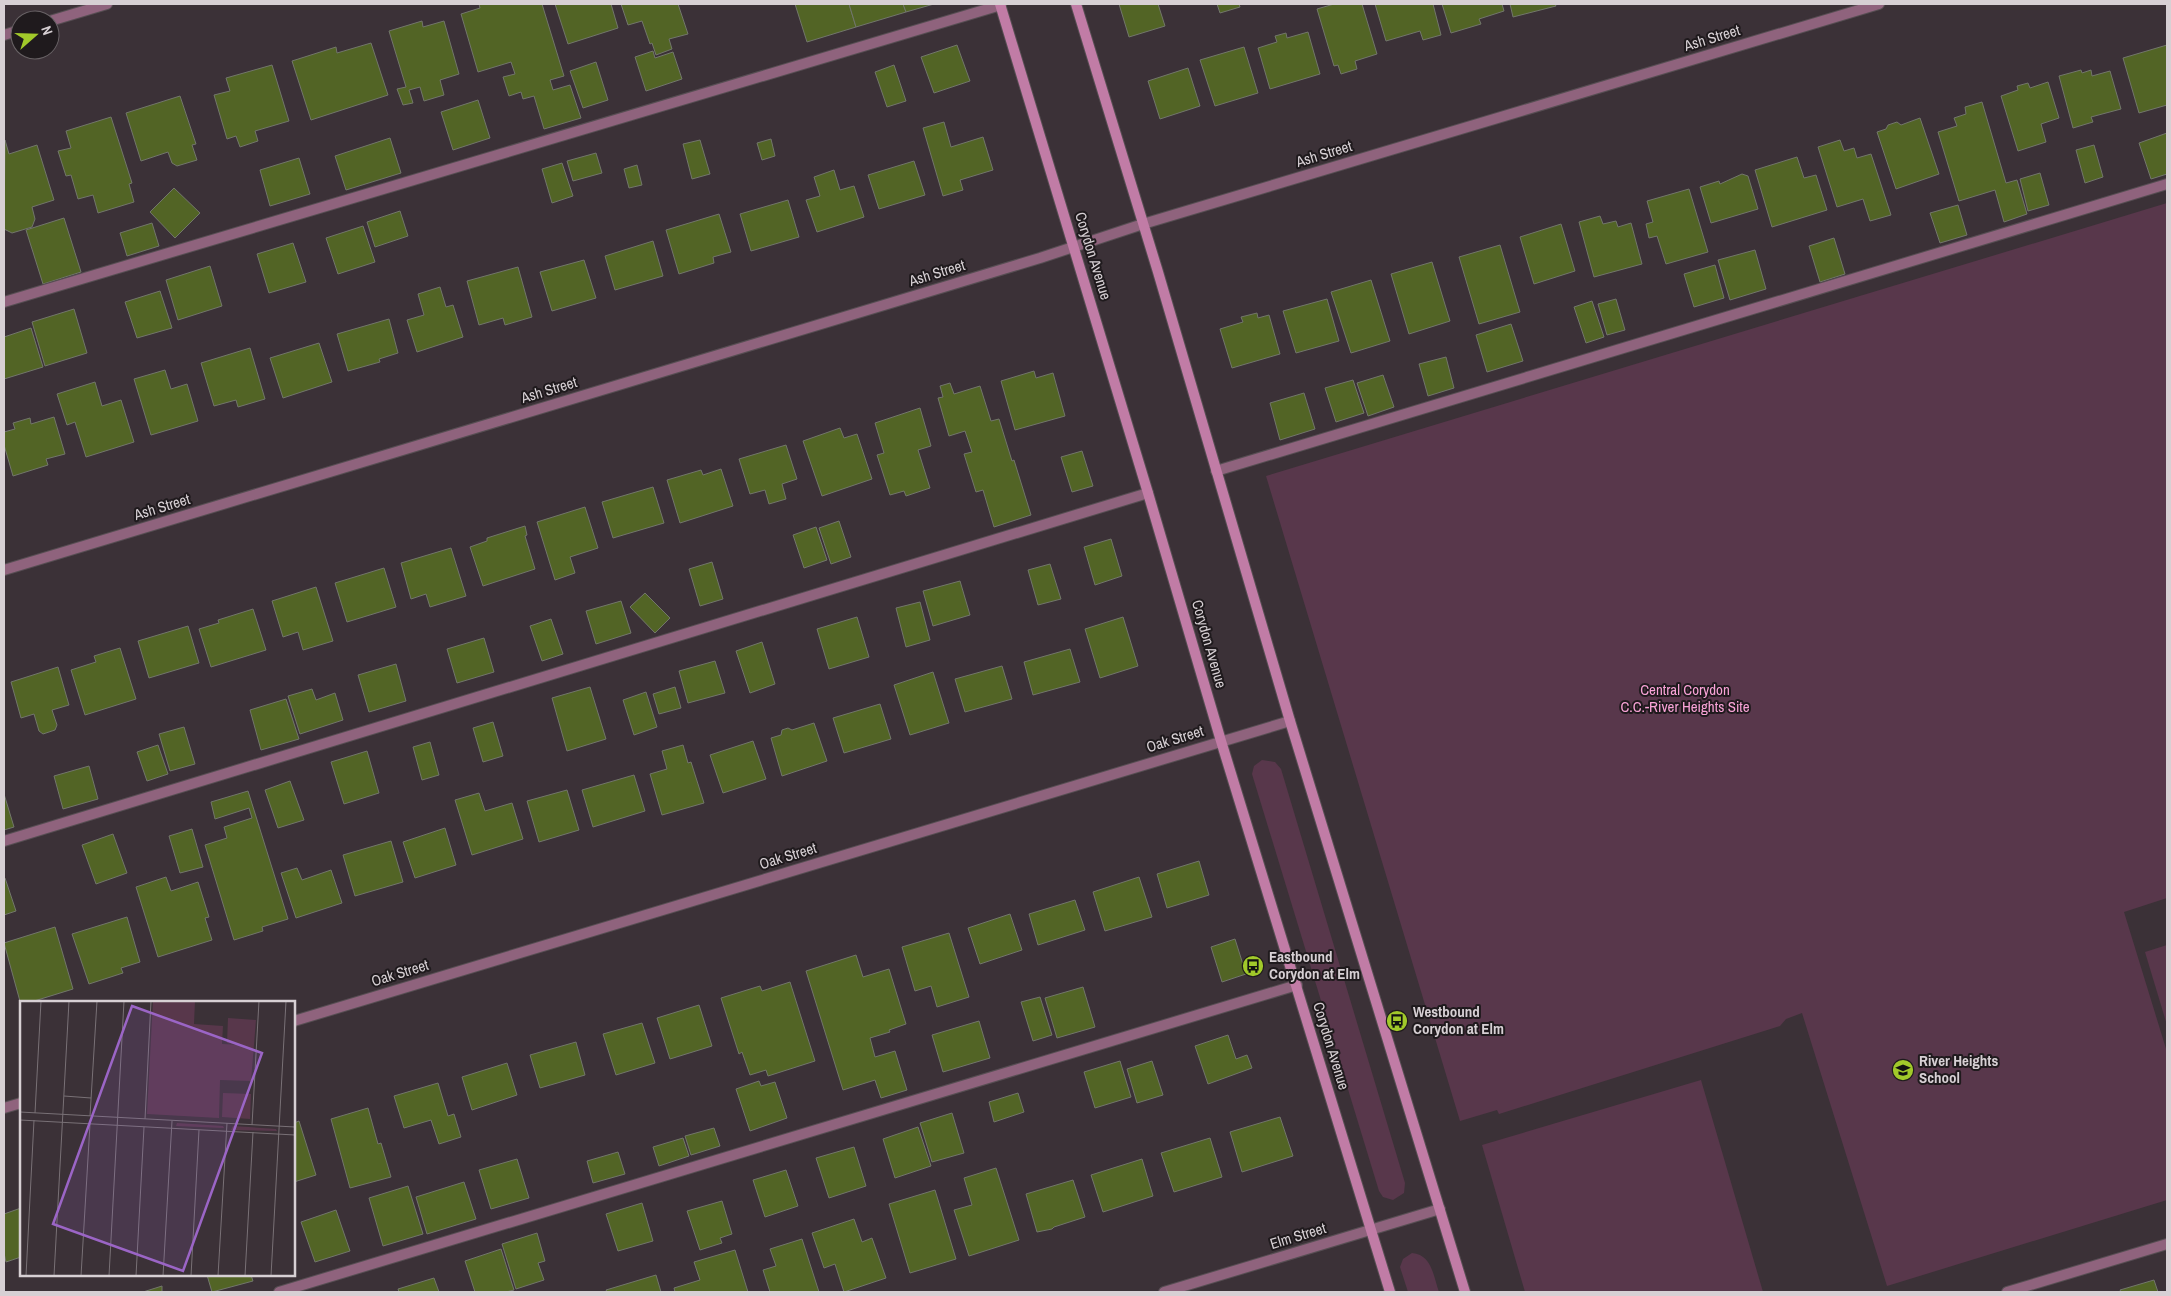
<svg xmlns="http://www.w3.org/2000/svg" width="2171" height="1296" font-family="'Archivo Narrow',sans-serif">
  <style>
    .green { fill: #58374b }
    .building { fill: #526425; stroke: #72766b }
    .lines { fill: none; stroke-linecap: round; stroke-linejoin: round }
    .service-casing { stroke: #574e53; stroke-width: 12 }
    .minor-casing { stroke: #574e53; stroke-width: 12 }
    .secondary-casing { stroke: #574e53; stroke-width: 12 }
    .service { stroke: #8f637d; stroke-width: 10 }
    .minor { stroke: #8f637d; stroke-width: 10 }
    .secondary { stroke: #c17ca6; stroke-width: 10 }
    .labels { text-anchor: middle; stroke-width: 4; stroke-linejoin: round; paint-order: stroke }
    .street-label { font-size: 15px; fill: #d7d0d4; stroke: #1f1a1d }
    .park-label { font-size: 15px; fill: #f9a3d7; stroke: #1f1a1d }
    .poi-label { font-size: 15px; font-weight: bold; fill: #d7d0d4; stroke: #1f1a1d; text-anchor: start }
    .inset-road { fill: none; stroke: #797176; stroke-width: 1 }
    .view { fill: #9b65c6; fill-opacity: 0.15; stroke: #9b65c6; stroke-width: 2.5 }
    .inset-edge { fill: none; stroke: #d7d0d4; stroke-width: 2.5 }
  </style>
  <rect width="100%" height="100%" fill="#3b3137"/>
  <g class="green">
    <path d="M2167,203V898L2124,912L2167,1052V1200L1887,1286L1802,1013L1786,1019L1780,1026L1499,1114L1497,1110L1460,1121L1266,476Z"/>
    <path d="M1262,760L1275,762L1281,769L1405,1183L1404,1193L1393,1200L1383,1197L1379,1191L1252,774L1254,766Z"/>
    <path d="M2167,945V1025L2145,952Z"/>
    <path d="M1701,1080L1763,1292H1525L1482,1145Z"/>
    <path d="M1412,1253C1432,1255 1433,1275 1439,1292H1408L1400,1267L1403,1259Z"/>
  </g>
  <g class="building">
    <path d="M479,4H542L564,76L550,80L553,90L570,85L581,118L544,129L534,96L523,99L521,92L509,96L503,77L515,74L511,62L478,72L461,14L480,8Z"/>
    <path d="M555,4H611L618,28L568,44Z"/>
    <path d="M621,4H678L688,34L669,39L672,49L656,55L652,43L650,44L642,21L628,25Z"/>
    <path d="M795,4H849L856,27L807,42Z"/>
    <path d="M849,4H903L906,12L856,27Z"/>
    <path d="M903,4H934L906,12Z"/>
    <path d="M1119,4H1158L1165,26L1129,37Z"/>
    <path d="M1217,4H1239L1240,7L1220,13Z"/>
    <path d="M1334,4H1362L1377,54L1355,61L1357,69L1341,74L1338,65L1334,66L1317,9Z"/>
    <path d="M1375,4H1433L1441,35L1423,40L1420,31L1386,41Z"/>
    <path d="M1442,4H1502L1504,11L1479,19L1481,24L1451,33Z"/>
    <path d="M1510,4H1555L1556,6L1513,17Z"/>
    <path d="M422,21L423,27L444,21L459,74L440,80L444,95L424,101L420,87L409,90L413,103L403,105L397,89L406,87L389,31Z"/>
    <path d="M1308,32L1320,74L1270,89L1258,48L1277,42L1275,36L1286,33L1287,38Z"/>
    <path d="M371,43L388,95L311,120L292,61L336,47L337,53Z"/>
    <path d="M957,45L970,81L934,93L921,57Z"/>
    <path d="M2167,45V105L2139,113L2123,58Z"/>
    <path d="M1244,47L1258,93L1215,106L1200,60Z"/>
    <path d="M653,51L655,58L673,52L682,79L646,91L635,57Z"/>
    <path d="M596,62L608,100L583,108L570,71Z"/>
    <path d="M272,65L289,121L255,131L258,141L240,147L236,136L227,139L214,95L230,91L226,78Z"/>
    <path d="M894,65L906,101L887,107L875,72Z"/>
    <path d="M1188,68L1200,106L1160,119L1148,81Z"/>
    <path d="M2081,70L2082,73L2091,70L2092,76L2110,71L2121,109L2091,117L2093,122L2073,128L2059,76Z"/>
    <path d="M2048,82L2059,118L2041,124L2046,142L2018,151L2001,96L2018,90L2017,86L2028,83L2030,88Z"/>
    <path d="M180,96L196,144L192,145L197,160L177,166L172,163L168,152L141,161L126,113Z"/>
    <path d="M478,100L490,138L453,150L441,112Z"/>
    <path d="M1982,102L2006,183L2017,180L2027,214L2004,222L1995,190L1959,201L1938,132L1957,126L1954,118L1966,114L1965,107Z"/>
    <path d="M111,117L132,183L129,184L134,202L98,213L93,195L78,199L71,175L66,176L58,151L71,148L66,131Z"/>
    <path d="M1920,118L1939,174L1896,189L1877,132L1886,129L1888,125L1897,122L1901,125Z"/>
    <path d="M944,122L951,147L983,137L993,170L960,180L963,190L943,196L923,128Z"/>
    <path d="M2167,133V174L2151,179L2139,143Z"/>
    <path d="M390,138L401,173L346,190L335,156Z"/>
    <path d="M771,139L775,156L762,160L757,143Z"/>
    <path d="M5,140L9,154L37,145L54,200L32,207L35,219L32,227L12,233L4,229Z"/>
    <path d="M700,140L710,174L692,179L683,144Z"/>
    <path d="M1840,140L1844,151L1854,148L1857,158L1871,154L1891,215L1870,221L1863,199L1837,207L1818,147Z"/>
    <path d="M2094,145L2103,177L2085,183L2076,150Z"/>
    <path d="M596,153L602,173L573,181L567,161Z"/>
    <path d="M1797,157L1804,178L1816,175L1827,210L1772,227L1755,170Z"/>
    <path d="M299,158L310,194L270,206L260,170Z"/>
    <path d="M914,161L925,195L879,209L868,175Z"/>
    <path d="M562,163L573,196L552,203L542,169Z"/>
    <path d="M637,165L642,185L629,188L624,169Z"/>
    <path d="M834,170L840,190L854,186L864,217L817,232L806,200L820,196L814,177Z"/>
    <path d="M2040,173L2049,205L2028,211L2020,179Z"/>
    <path d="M1742,174L1748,176L1758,209L1711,223L1700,187L1719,181L1720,184Z"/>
    <path d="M174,188L200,213L175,238L150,212Z"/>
    <path d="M1689,189L1708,252L1666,264L1657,236L1649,238L1646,224L1653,222L1647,201Z"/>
    <path d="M788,200L799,237L751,251L740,214Z"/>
    <path d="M1958,205L1967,235L1940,243L1930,213Z"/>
    <path d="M400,211L408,236L375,247L367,222Z"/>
    <path d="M719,214L731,252L713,257L714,263L679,274L666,230Z"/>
    <path d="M1600,216L1603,224L1616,221L1618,227L1631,223L1642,264L1594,277L1579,222Z"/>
    <path d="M64,218L81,272L43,284L26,230Z"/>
    <path d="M152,223L159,246L127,256L120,233Z"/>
    <path d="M1561,224L1575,271L1534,284L1520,237Z"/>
    <path d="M363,226L375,262L338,274L326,238Z"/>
    <path d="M1834,238L1845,274L1820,282L1809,246Z"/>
    <path d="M653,241L663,276L615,290L605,256Z"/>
    <path d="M293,243L306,282L269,293L257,254Z"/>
    <path d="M1500,245L1520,312L1479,324L1459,257Z"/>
    <path d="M1755,250L1766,289L1730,300L1718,260Z"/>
    <path d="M584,260L596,298L552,311L540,272Z"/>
    <path d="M1432,262L1450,321L1409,334L1391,274Z"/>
    <path d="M1715,265L1724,298L1694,307L1684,274Z"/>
    <path d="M210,266L222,306L178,320L166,280Z"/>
    <path d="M518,267L532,317L505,325L503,318L479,325L467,281Z"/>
    <path d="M1371,280L1390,341L1351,353L1331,292Z"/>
    <path d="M440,287L446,307L453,305L463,337L417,352L407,320L424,315L418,294Z"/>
    <path d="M160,291L172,328L137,338L125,302Z"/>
    <path d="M1327,299L1339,341L1296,353L1283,311Z"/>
    <path d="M1616,299L1625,330L1607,335L1598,304Z"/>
    <path d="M1592,301L1604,337L1586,343L1574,307Z"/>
    <path d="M74,309L87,353L45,366L32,322Z"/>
    <path d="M1257,313L1258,318L1269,315L1280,354L1232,368L1220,329L1243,322L1241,317Z"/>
    <path d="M389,319L398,353L379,359L380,362L348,371L337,334Z"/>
    <path d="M1511,324L1523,361L1487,372L1476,335Z"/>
    <path d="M31,328L43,367L4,379V337Z"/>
    <path d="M319,343L332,382L283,398L270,358Z"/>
    <path d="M250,348L265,399L238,407L236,400L214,406L201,363Z"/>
    <path d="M1446,357L1454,388L1428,396L1419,364Z"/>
    <path d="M165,370L171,389L187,384L198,421L151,435L134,379Z"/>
    <path d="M1034,371L1036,378L1053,373L1065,416L1015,430L1001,381Z"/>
    <path d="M1383,375L1394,407L1368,416L1357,383Z"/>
    <path d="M1353,380L1364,413L1336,422L1325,388Z"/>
    <path d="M95,382L102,406L121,400L134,442L86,457L75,422L67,425L57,394Z"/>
    <path d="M950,383L954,394L980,386L991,421L999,419L1012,461L1014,460L1031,515L994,527L983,490L976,492L964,454L972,452L965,431L949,436L938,398L943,397L940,386Z"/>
    <path d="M1304,393L1315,429L1280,440L1270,403Z"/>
    <path d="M920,408L931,446L918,450L930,488L906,496L904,491L890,495L877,455L884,453L875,423Z"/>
    <path d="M54,417L65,454L46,459L48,465L13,476L4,445V432L15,429L13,423L30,418L31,424Z"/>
    <path d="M840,428L844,438L857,434L872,479L822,496L803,441Z"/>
    <path d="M786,445L797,479L782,484L786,499L769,504L765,490L750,494L739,459Z"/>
    <path d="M1082,451L1093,486L1072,492L1061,457Z"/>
    <path d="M721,469L733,506L680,523L667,480L701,470L703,475Z"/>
    <path d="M653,487L664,523L613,538L602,502Z"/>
    <path d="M585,507L598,548L570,557L575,573L555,580L537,522Z"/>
    <path d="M839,521L851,557L831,564L819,528Z"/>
    <path d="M525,526L527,535L525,536L535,569L483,586L470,547L487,541V538Z"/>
    <path d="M816,527L827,560L804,568L793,535Z"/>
    <path d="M1111,539L1122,576L1095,585L1084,547Z"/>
    <path d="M451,548L466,596L430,607L426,594L411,599L401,563Z"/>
    <path d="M712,562L723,599L700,606L689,569Z"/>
    <path d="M1050,564L1061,599L1038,605L1028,570Z"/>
    <path d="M384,568L396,607L347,622L335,583Z"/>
    <path d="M960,581L970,615L933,626L923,591Z"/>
    <path d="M316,587L333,641L303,650L298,632L283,637L272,601Z"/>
    <path d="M645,593L670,618L655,633L630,607Z"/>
    <path d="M621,601L631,633L596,644L586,611Z"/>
    <path d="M920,602L930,640L906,647L896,608Z"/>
    <path d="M253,609L266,650L211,667L199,629L219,623L218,620Z"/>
    <path d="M857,617L869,657L829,669L817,629Z"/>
    <path d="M1123,617L1138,666L1100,678L1085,629Z"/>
    <path d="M551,619L563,654L542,661L530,626Z"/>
    <path d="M188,626L199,663L149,678L138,641Z"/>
    <path d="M484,638L494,672L457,683L447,649Z"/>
    <path d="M762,642L775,684L750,693L736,651Z"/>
    <path d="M120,648L136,699L85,715L71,670L96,662L94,656Z"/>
    <path d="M1070,649L1080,682L1033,695L1024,662Z"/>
    <path d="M715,661L725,693L688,703L679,671Z"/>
    <path d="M396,664L406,701L369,712L358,675Z"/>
    <path d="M1002,666L1012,699L965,712L955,679Z"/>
    <path d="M58,667L69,705L52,710L57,725L55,730L43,734L39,731L34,714L21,718L11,682Z"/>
    <path d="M933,672L949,723L910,735L894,685Z"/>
    <path d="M590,687L606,739L567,751L552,698Z"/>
    <path d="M675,687L681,708L659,714L653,694Z"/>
    <path d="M312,689L316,700L335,693L343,720L300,734L288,696Z"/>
    <path d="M646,692L657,727L634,735L623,700Z"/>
    <path d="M286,699L299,739L261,750L250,710Z"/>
    <path d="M880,704L891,739L844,753L833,718Z"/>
    <path d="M493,722L503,756L483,762L473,728Z"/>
    <path d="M814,723L827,761L782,776L771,738L781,735L782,730L788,728L792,730Z"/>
    <path d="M184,727L195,764L170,771L159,734Z"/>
    <path d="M753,741L766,779L723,793L710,755Z"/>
    <path d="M430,742L439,775L422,780L413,747Z"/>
    <path d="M158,745L168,774L147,781L137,752Z"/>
    <path d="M683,745L688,763L691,762L704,803L662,815L650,774L667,769L662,751Z"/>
    <path d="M367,751L379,793L344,804L331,762Z"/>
    <path d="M89,766L98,799L63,809L54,776Z"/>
    <path d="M634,775L645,811L593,827L582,790Z"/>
    <path d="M290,781L304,820L278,828L265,790Z"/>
    <path d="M567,790L579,830L539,842L527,801Z"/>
    <path d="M248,791L288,919L262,927L263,931L234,940L205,845L227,838L224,827L252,818L249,808L215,819L211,802Z"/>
    <path d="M479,793L485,811L512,803L523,839L472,855L455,800Z"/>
    <path d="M4,794L14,827L4,830Z"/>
    <path d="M445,828L456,865L415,878L403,842Z"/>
    <path d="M192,829L203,867L180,873L169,836Z"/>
    <path d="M113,834L127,873L96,884L82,845Z"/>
    <path d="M391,841L403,882L355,896L343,855Z"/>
    <path d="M1199,861L1209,895L1167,908L1157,874Z"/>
    <path d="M297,868L302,880L331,870L342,903L296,918L281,873Z"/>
    <path d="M166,877L171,891L198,882L209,917L205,918L212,940L158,957L136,887Z"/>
    <path d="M1139,877L1152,917L1105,931L1093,892Z"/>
    <path d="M5,878L16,911L4,915V879Z"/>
    <path d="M1075,900L1085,930L1038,945L1029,914Z"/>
    <path d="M1010,914L1022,950L980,964L968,928Z"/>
    <path d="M127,917L140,962L121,968L123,973L89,984L72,934Z"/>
    <path d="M55,927L73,989L31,1002H21V1005L4,943Z"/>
    <path d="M949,933L969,997L937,1007L931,986L915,991L902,947Z"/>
    <path d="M1235,939L1246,974L1222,982L1211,947Z"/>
    <path d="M856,955L863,977L889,969L906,1024L889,1030L890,1032L870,1038L875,1057L895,1051L907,1090L881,1098L875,1080L843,1090L806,971Z"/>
    <path d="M790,982L815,1061L768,1076L766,1070L750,1075L742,1052L739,1054L721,998L760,986L762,991Z"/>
    <path d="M1083,987L1095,1027L1057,1038L1045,998Z"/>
    <path d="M1040,997L1052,1035L1033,1041L1021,1002Z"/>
    <path d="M699,1005L712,1046L670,1059L657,1018Z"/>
    <path d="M979,1021L990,1058L943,1072L932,1035Z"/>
    <path d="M642,1023L655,1063L616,1075L603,1034Z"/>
    <path d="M1228,1035L1236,1059L1247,1055L1252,1068L1208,1084L1195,1046Z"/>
    <path d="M576,1042L585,1075L540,1088L530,1055Z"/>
    <path d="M1120,1061L1131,1097L1095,1108L1084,1072Z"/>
    <path d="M1152,1061L1163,1095L1137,1103L1127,1069Z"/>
    <path d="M507,1063L517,1095L472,1110L462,1077Z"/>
    <path d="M759,1081L761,1086L775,1082L787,1118L750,1131L736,1089Z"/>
    <path d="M438,1083L448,1116L454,1114L461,1137L439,1144L431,1120L404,1128L394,1096Z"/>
    <path d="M1018,1093L1024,1112L994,1122L989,1102Z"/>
    <path d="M368,1108L378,1144L381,1143L391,1177L350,1188L331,1119Z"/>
    <path d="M952,1113L964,1153L932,1162L920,1123Z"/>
    <path d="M1280,1117L1293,1156L1242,1172L1230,1132Z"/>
    <path d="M299,1121L316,1175L294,1182V1123Z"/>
    <path d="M918,1127L931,1166L895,1178L883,1139Z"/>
    <path d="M714,1128L720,1146L691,1155L685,1136Z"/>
    <path d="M683,1138L689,1156L659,1166L653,1147Z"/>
    <path d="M1210,1138L1222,1177L1174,1192L1161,1153Z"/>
    <path d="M854,1147L866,1186L829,1198L816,1158Z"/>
    <path d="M618,1152L625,1174L593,1183L587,1161Z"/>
    <path d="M517,1159L529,1198L491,1209L479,1170Z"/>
    <path d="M1142,1159L1153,1196L1103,1212L1091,1175Z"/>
    <path d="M996,1168L1019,1240L969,1256L954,1210L972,1205L964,1178Z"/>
    <path d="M786,1170L798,1206L765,1217L753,1180Z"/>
    <path d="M1073,1180L1085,1217L1054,1227L1052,1229L1037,1232L1026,1194Z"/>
    <path d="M464,1182L476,1219L427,1234L416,1197Z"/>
    <path d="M408,1186L423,1234L383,1246L369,1198Z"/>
    <path d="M935,1190L956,1259L910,1273L889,1204Z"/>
    <path d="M722,1201L732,1234L720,1238L722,1243L700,1250L687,1211Z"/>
    <path d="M642,1203L653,1241L618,1251L606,1214Z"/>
    <path d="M21,1208V1257L6,1262L4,1253V1214Z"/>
    <path d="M336,1210L350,1251L315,1262L301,1222Z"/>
    <path d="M854,1219L862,1242L872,1238L886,1278L844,1292L835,1264L824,1268L812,1233Z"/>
    <path d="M537,1233L545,1261L538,1263L544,1280L516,1289L502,1244Z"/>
    <path d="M802,1239L819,1292H770L763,1270L776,1266L770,1249Z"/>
    <path d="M501,1249L514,1290L506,1292H475L465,1261Z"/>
    <path d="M735,1250L748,1292H675L674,1288L700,1280L694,1262Z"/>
    <path d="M207,1275H251L253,1281L212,1292Z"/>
    <path d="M656,1275L661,1292H607L606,1290Z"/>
    <path d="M434,1278L439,1292H399L398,1289Z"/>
    <path d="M2154,1280L2158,1292H2121L2120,1290Z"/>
    <path d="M162,1286V1292H143Z"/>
  </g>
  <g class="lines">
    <g class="service-casing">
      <g id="service">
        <path d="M4,302L1001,5"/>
        <path d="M1216,471L2167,184"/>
        <path d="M4,841L1148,493"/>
        <path d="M279,1292L1297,985"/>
        <path d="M2007,1292L2167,1244"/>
      </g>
    </g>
    <g class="minor-casing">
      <g id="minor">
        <path d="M50,21L107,4"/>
        <path d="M4,35L20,30"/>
        <path d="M4,570L1040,258L1143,224L1879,4"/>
        <path d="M294,1021L1290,721"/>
        <path d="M4,1108L21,1103"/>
        <path d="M1164,1292L1440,1209"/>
      </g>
    </g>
    <g class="secondary-casing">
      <g id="secondary">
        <path d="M1000,4L1148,493L1221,741L1390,1292"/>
        <path d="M1076,4L1158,272L1290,721L1465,1292"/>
      </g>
    </g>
    <use href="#service" class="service"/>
    <use href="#minor" class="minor"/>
    <use href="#secondary" class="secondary"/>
  </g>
  <defs>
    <g id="bus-disc" transform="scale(1.125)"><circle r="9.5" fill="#a1c92a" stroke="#1f1a1d"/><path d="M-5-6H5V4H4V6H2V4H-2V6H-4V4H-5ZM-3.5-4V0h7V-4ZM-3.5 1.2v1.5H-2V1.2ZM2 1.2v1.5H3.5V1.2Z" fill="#111"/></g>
    <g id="school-disc" transform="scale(1.125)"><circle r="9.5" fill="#a1c92a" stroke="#1f1a1d"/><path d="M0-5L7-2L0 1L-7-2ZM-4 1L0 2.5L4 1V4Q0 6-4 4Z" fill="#111"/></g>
  </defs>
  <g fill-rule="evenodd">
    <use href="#bus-disc" x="1253" y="966"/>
    <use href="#bus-disc" x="1397" y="1021"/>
    <use href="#school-disc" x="1903" y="1070"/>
  </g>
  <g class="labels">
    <g class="street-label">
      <text transform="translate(1712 38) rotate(-17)" y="5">Ash Street</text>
      <text transform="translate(1324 154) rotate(-17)" y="5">Ash Street</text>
      <text transform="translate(1093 256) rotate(73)" y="5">Corydon Avenue</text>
      <text transform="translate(937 273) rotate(-17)" y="5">Ash Street</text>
      <text transform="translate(549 390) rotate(-17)" y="5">Ash Street</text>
      <text transform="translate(162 507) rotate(-17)" y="5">Ash Street</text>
      <text transform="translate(1209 644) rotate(74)" y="5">Corydon Avenue</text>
      <text transform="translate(1175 739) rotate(-17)" y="5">Oak Street</text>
      <text transform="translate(788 856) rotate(-17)" y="5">Oak Street</text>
      <text transform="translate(400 973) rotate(-17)" y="5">Oak Street</text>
      <text transform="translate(1331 1046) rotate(73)" y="5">Corydon Avenue</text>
      <text transform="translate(1298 1236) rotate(-17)" y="5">Elm Street</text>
    </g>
    <g class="park-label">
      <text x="1685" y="695">Central Corydon<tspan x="1685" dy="17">C.C.-River Heights Site</tspan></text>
    </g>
    <g class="poi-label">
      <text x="1269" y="962">Eastbound<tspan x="1269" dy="17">Corydon at Elm</tspan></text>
      <text x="1413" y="1017">Westbound<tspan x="1413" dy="17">Corydon at Elm</tspan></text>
      <text x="1919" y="1066">River Heights<tspan x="1919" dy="17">School</tspan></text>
    </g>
  </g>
  <g transform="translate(20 1001)">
    <rect width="275" height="275" fill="#3b3137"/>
    <path d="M133,0H175L174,23L203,25L202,43L222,44L207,42L208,17L236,19L231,80L200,79L199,117L127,113ZM203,92L231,93L230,118L202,116ZM157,122L203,125L204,127L156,125ZM213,125L256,128L257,130L211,129Z" fill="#58374b"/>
    <path class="inset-road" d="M44,95L71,97M0,111L275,126M15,112L21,0M70,115L77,0M125,118L131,0M0,119L275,134M232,124L239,0M6,275L14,119M34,275L49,0M61,275L70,123M89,275L104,0M116,275L124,126M143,275L152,120M171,275L179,129M198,275L207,122M225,275L233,131M251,275L266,0"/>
    <path class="view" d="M112,5L242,52L163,270L33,223Z"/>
    <rect width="275" height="275" class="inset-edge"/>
  </g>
  <rect width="2171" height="1296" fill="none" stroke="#d7d0d4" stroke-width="10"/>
  <g transform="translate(35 35) rotate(70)"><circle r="24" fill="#1f1a1d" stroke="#696366"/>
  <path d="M0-4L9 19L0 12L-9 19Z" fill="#a1c92a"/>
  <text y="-8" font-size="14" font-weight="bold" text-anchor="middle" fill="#d7d0d4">N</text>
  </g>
</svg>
